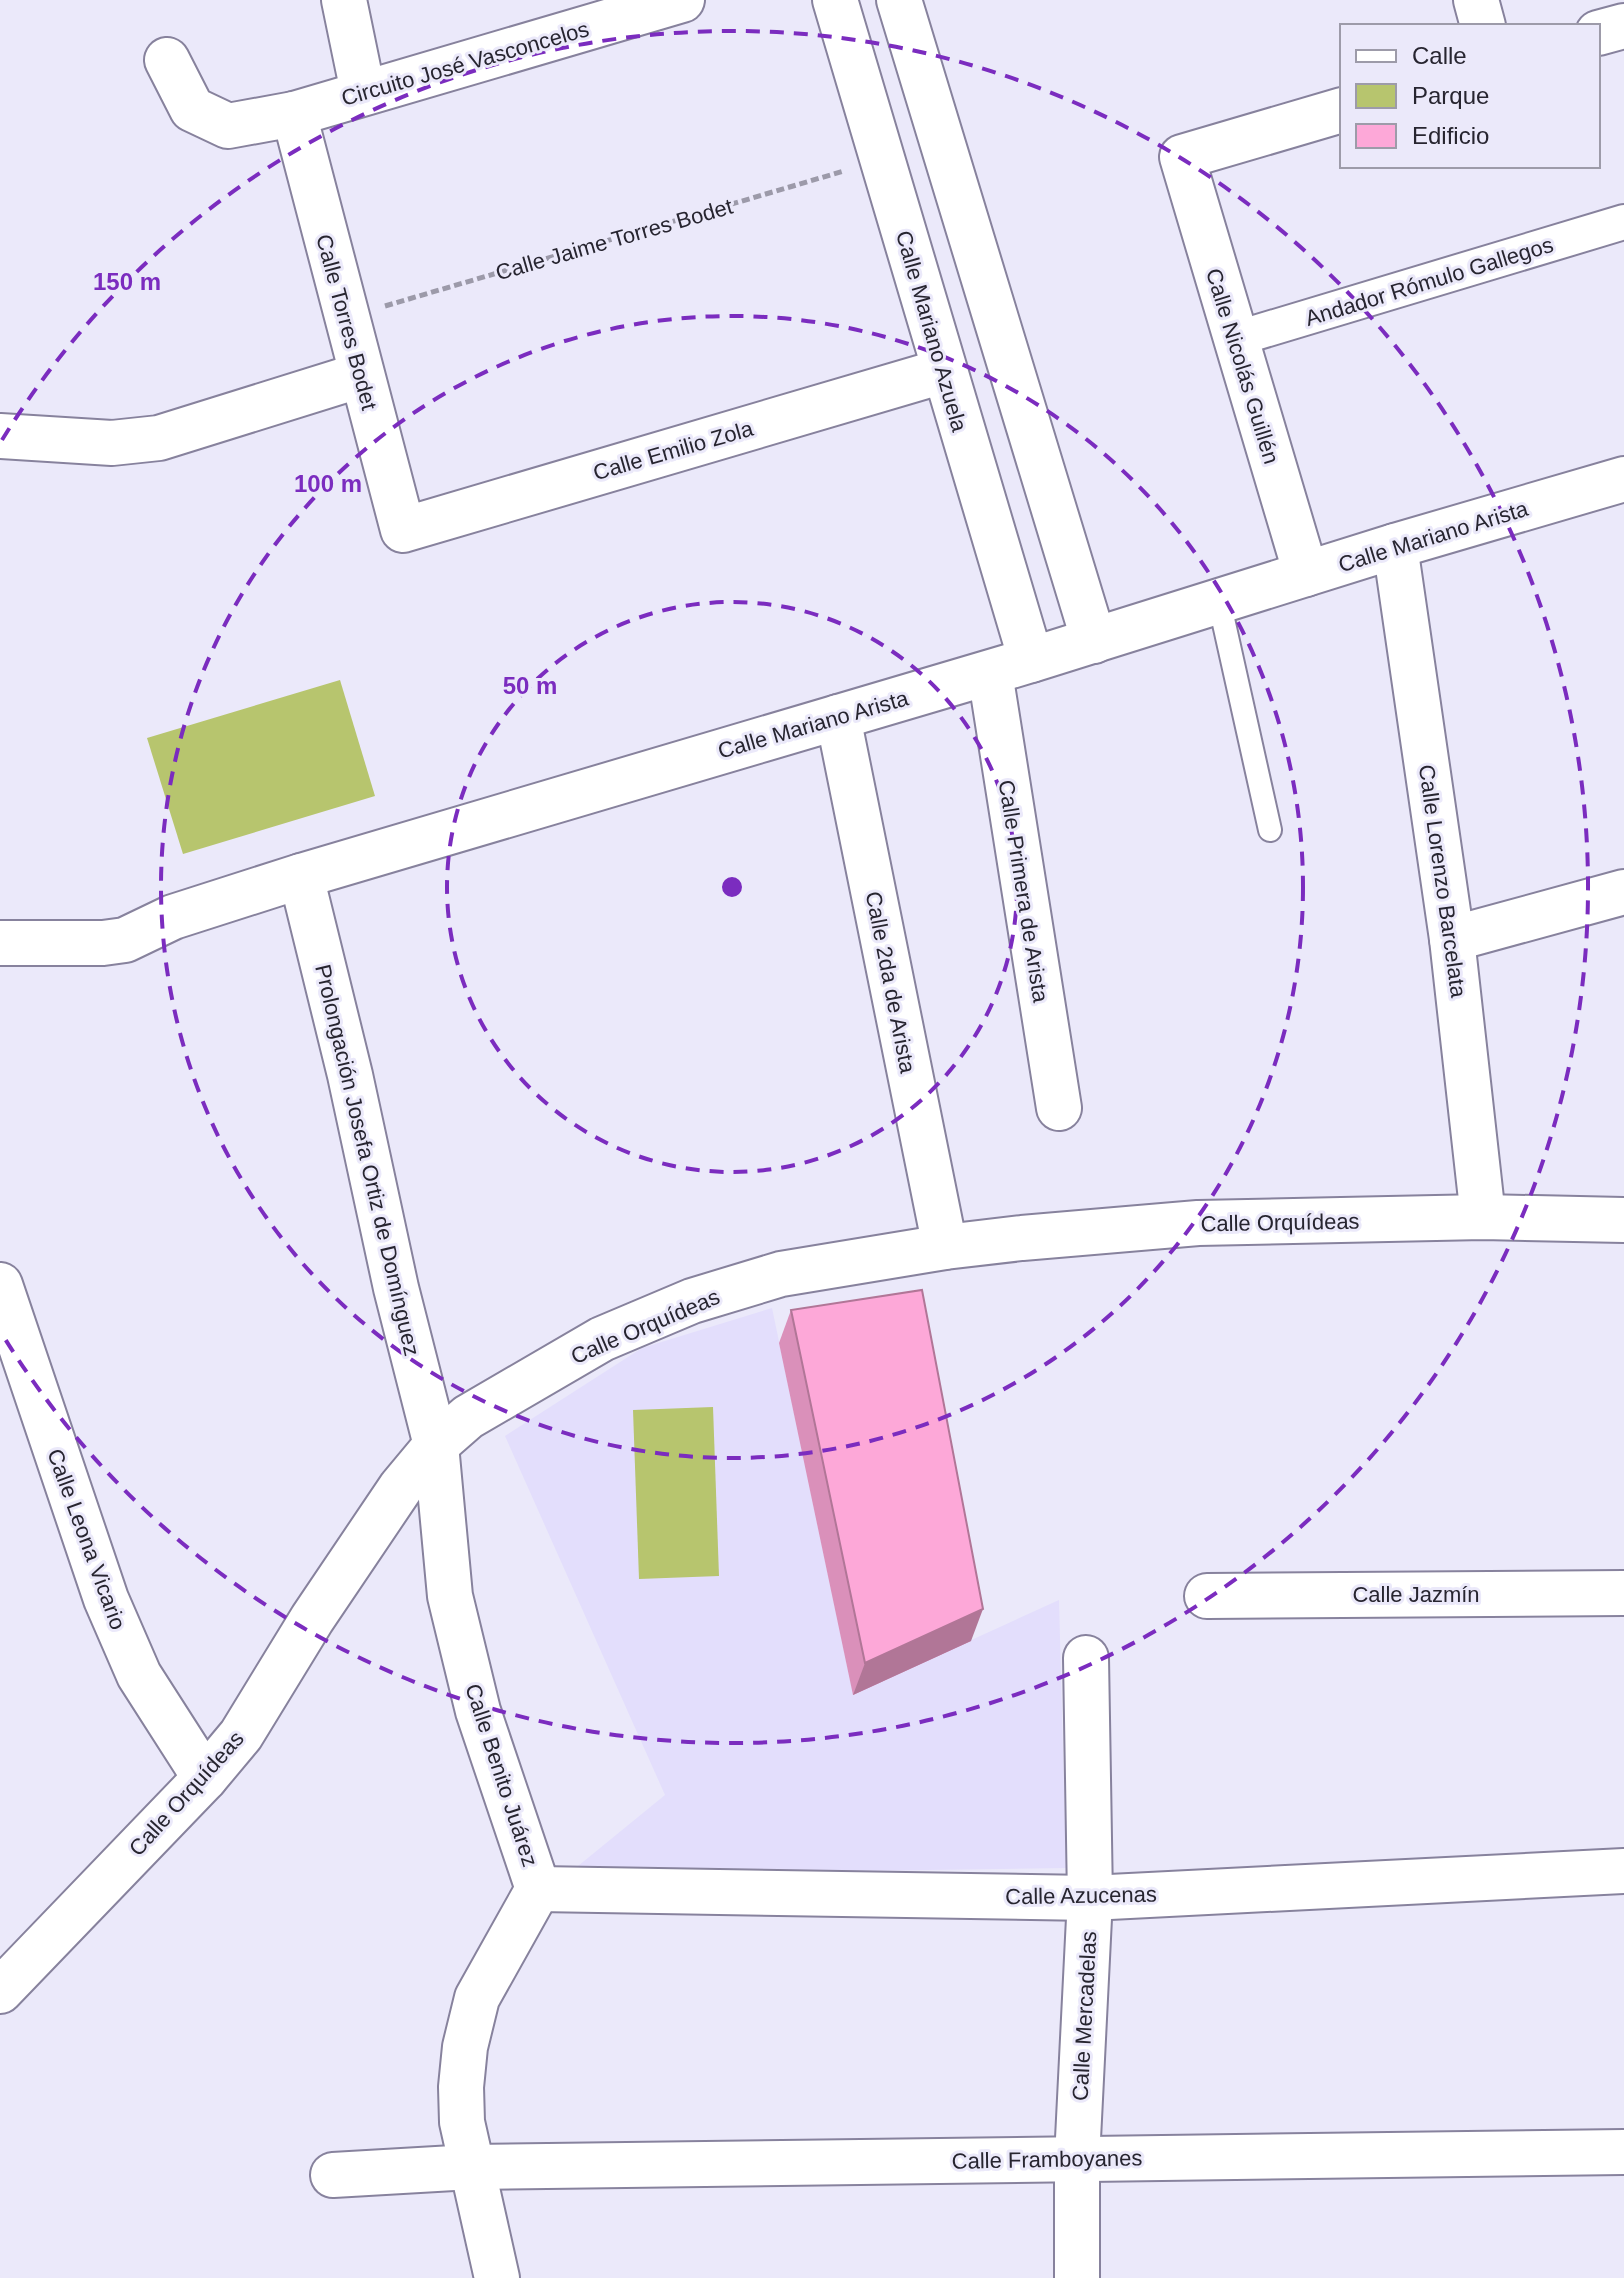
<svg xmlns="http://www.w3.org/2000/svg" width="1624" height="2278" font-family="Arial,sans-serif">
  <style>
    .built { fill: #e3defc }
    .green { fill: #b7c56e }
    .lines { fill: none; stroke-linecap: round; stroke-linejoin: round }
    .service-casing { stroke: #87829d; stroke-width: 26 }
    .pedestrian-casing { stroke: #87829d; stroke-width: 38 }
    .minor-casing { stroke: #87829d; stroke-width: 48 }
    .tertiary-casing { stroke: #87829d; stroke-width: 48 }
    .path { stroke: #9c9aa9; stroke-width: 5; stroke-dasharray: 8 4; stroke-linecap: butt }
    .service { stroke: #fff; stroke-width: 22 }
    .pedestrian { stroke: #fff; stroke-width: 34 }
    .minor { stroke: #fff; stroke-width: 44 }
    .tertiary { stroke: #fff; stroke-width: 44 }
    .wall { fill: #da90ba }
    .shaded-wall { fill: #b17697 }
    .building { fill: #fda8d8; stroke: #b17697; stroke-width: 2 }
    .ring { fill: none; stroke: #7b2cbf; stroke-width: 4; stroke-dasharray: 14 10 }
    .labels { text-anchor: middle; stroke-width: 6; stroke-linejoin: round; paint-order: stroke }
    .street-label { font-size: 22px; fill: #272530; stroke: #ebe9fa }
    .centre { fill: #7b2cbf; stroke: #ebe9fa; stroke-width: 4 }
    .ring-label { font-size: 24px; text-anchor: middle; font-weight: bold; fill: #7b2cbf; stroke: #ebe9fa; stroke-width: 6; stroke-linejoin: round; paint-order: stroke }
  </style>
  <rect width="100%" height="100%" fill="#ebe9fa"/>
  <path class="built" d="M772,1308L853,1694L1059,1600L1066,1868L567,1875L665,1795L505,1436L642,1348Z"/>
  <g class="green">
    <path d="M340,680L375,796L183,854L147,738Z"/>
    <path d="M713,1407L719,1576L639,1579L633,1410Z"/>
  </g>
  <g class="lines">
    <g class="service-casing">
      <path id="service" d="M1219,601L1270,830"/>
    </g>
    <g class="pedestrian-casing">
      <path id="pedestrian" d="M1235,339L1624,222"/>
    </g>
    <g class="minor-casing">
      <g id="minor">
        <path d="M344,0L363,92"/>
        <path d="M1476,0L1483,26"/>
        <path d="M1598,33L1624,26"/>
        <path d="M167,60L192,109L228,126L294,114L682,0"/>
        <path d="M294,114L403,530L943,371"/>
        <path d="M0,436L112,443L159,438L361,375"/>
        <path d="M1395,546L1452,939L1483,1217"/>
        <path d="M1306,574L1182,157L1342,110"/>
        <path d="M990,673L1059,1108"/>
        <path d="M838,717L945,1247"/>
        <path d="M301,876L350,1075L396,1288L436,1445L450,1596L478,1711L538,1889L477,1998L465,2047L461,2087L462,2122L497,2278"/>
        <path d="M1452,939L1624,892"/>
        <path d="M0,943H103L125,940L173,917L301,876L1031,660"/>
        <path d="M0,1285L106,1599L139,1675L205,1778"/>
        <path d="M1207,1596L1624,1593"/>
        <path d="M538,1889L1090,1898L1624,1871"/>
        <path d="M333,2175L471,2167L1624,2152"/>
        <path d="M1077,2278V2159L1090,1898L1086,1658"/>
      </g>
    </g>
    <g class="tertiary-casing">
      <g id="tertiary">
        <path d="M835,0L1031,660L1395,546L1624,479"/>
        <path d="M899,0L1094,641"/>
        <path d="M0,1991L205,1778L241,1735L312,1619L401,1487L436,1445L468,1417L602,1339L692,1301L781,1274L945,1247L1022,1238L1198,1223L1483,1217L1624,1220"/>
      </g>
    </g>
    <path class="path" d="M385,306L844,171"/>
    <use href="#service" class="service"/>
    <use href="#pedestrian" class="pedestrian"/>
    <use href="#minor" class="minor"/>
    <use href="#tertiary" class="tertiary"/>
  </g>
  <path class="wall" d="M791,1310L971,1641L853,1695L779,1343Z"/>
  <path class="shaded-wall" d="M983,1609L971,1641L853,1695L865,1663Z"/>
  <path class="building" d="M922,1290L983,1609L865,1663L791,1310Z"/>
  <g class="ring">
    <circle cx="732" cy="887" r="285"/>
    <circle cx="732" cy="887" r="571"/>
    <path d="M2 440A856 856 0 1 1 2 1334"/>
  </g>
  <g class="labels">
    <g class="street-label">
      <text transform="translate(465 63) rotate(-16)" y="8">Circuito José Vasconcelos</text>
      <text transform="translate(614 239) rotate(-16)" y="8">Calle Jaime Torres Bodet</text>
      <text transform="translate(1429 281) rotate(-17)" y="8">Andador Rómulo Gallegos</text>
      <text transform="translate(347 322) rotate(75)" y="8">Calle Torres Bodet</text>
      <text transform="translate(932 331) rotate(74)" y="8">Calle Mariano Azuela</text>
      <text transform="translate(1243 366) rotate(73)" y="8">Calle Nicolás Guillén</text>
      <text transform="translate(673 450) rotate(-16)" y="8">Calle Emilio Zola</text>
      <text transform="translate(1433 536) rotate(-17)" y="8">Calle Mariano Arista</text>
      <text transform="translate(813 724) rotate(-16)" y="8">Calle Mariano Arista</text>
      <text transform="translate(1443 881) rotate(82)" y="8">Calle Lorenzo Barcelata</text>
      <text transform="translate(1024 891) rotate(81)" y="8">Calle Primera de Arista</text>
      <text transform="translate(891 982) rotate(79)" y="8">Calle 2da de Arista</text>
      <text transform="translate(368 1160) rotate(77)" y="8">Prolongación Josefa Ortiz de Domínguez</text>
      <text transform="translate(1280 1222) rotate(-1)" y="8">Calle Orquídeas</text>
      <text transform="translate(645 1326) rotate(-23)" y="8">Calle Orquídeas</text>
      <text transform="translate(87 1539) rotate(70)" y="8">Calle Leona Vicario</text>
      <text x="1416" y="1602">Calle Jazmín</text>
      <text transform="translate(502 1775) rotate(72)" y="8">Calle Benito Juárez</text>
      <text transform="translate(186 1793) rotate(-48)" y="8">Calle Orquídeas</text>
      <text transform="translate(1081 1895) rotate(-1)" y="8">Calle Azucenas</text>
      <text transform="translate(1084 2016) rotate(-87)" y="8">Calle Mercadelas</text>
      <text transform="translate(1047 2159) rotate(-1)" y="8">Calle Framboyanes</text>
    </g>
  </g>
  <circle cx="732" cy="887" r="12" class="centre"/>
  <g class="ring-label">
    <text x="127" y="290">150 m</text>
    <text x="328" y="492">100 m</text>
    <text x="530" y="694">50 m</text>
  </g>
  <rect x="1340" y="24" width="260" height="144" fill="#ebe9fa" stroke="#9d9ba9" stroke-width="2"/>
  <rect x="1356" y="50" width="40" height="12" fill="#ffffff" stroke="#9d9ba9" stroke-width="2"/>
  <text x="1412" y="64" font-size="24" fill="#272530">Calle</text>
  <rect x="1356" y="84" width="40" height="24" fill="#b7c56e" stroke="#9d9ba9" stroke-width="2"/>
  <text x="1412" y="104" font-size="24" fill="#272530">Parque</text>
  <rect x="1356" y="124" width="40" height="24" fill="#fda8d8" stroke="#9d9ba9" stroke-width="2"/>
  <text x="1412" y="144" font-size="24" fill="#272530">Edificio</text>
</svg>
